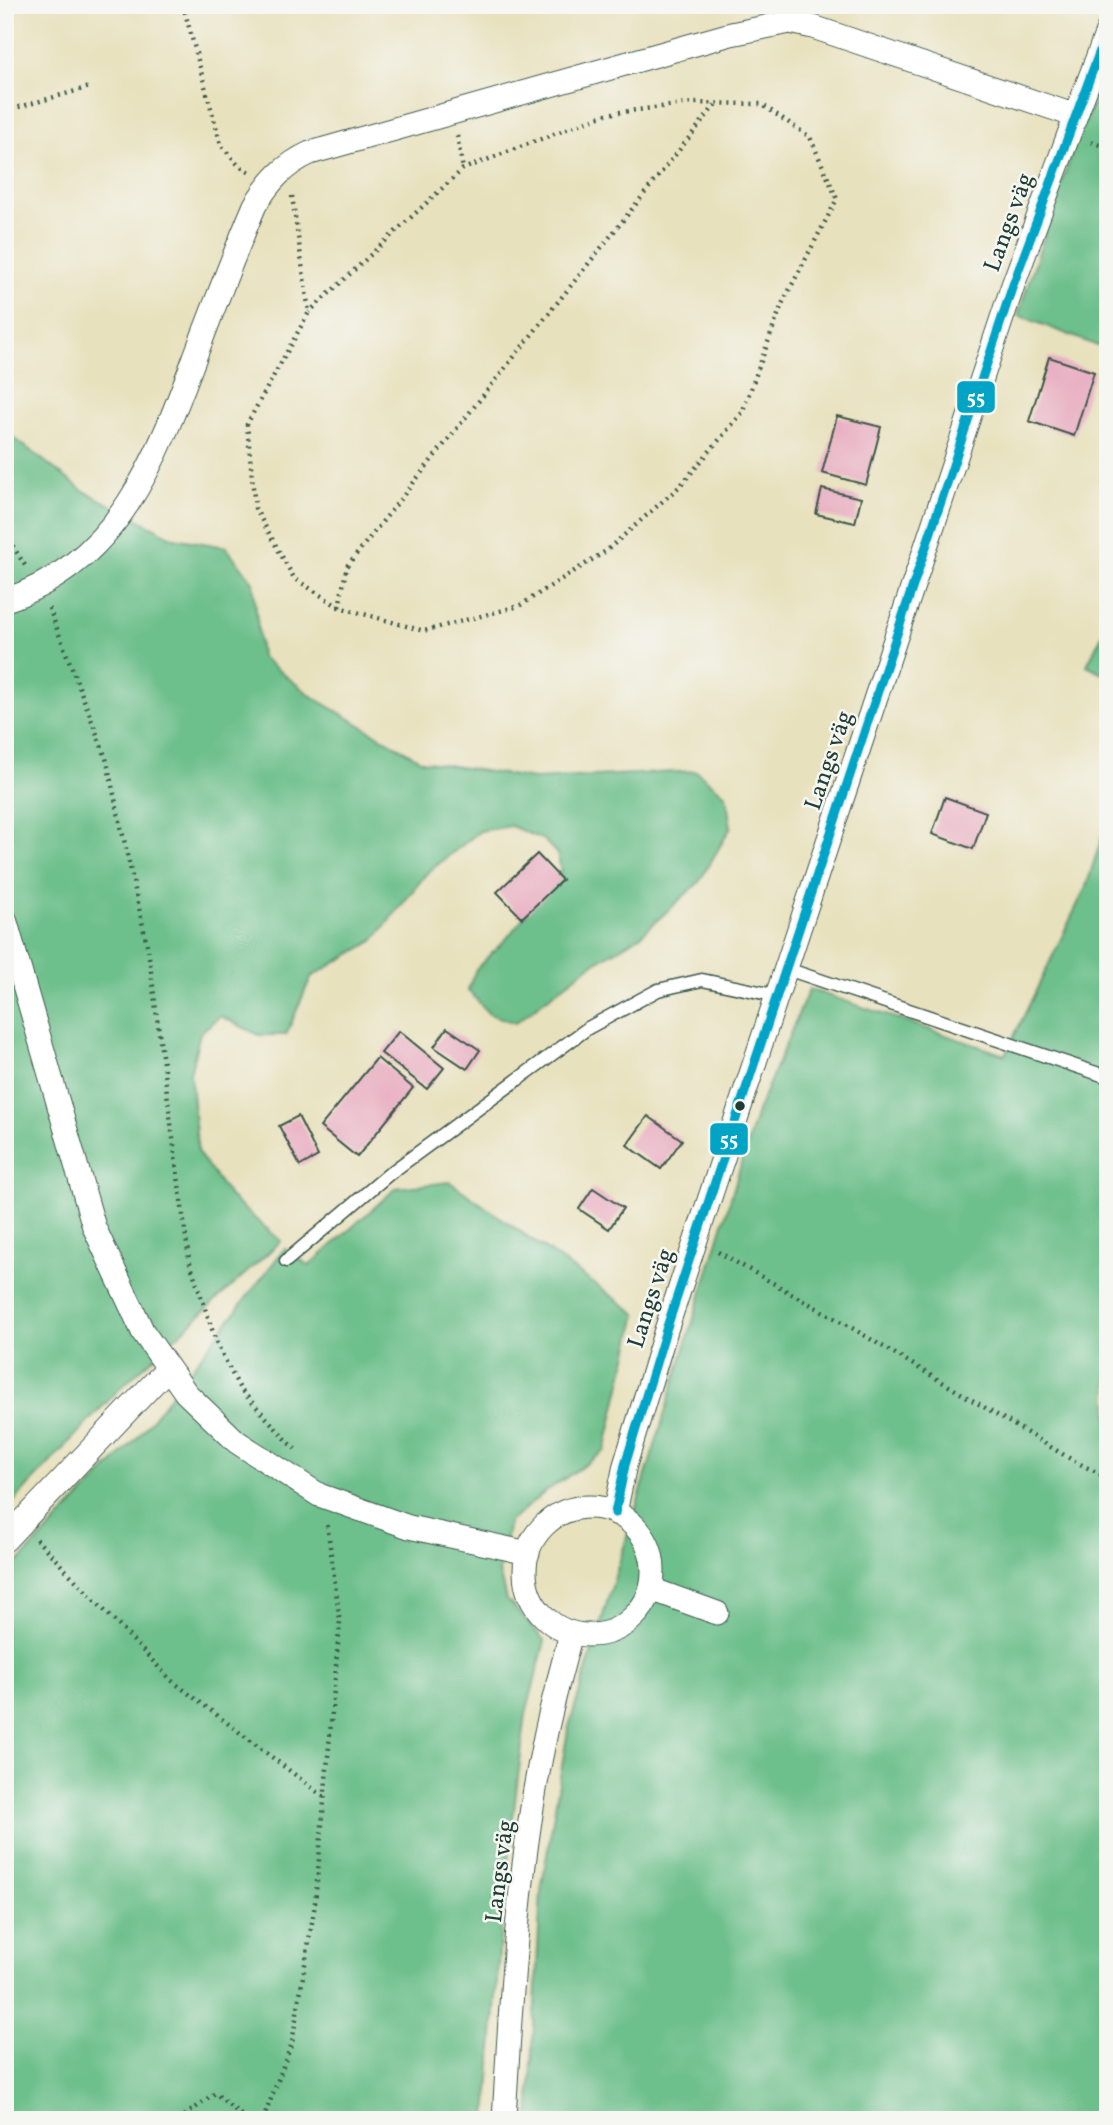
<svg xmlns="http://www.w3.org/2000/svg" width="1113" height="2125" font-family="Vollkorn,serif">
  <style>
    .forest { fill: #6dbf8b; stroke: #467e60; stroke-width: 2 }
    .building { fill: #e9b0c3 }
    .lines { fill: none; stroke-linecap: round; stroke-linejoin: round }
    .lane-casing { stroke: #3d5649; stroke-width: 15 }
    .street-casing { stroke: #3d5649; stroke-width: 25 }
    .path { stroke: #3d5649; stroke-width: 4.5; stroke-dasharray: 2 5; stroke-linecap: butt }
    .lane { stroke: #fff; stroke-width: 12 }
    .street { stroke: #fff; stroke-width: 23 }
    .bus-1-casing { stroke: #f6f6f2; stroke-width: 14 }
    .bus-1 { stroke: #02a4c6; stroke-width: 9 }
    .bus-dot { fill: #1f3d34; stroke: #f6f6f2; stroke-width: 2.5 }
    .labels { text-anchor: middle; stroke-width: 5; stroke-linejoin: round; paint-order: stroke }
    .street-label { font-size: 24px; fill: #1f3d34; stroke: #f6f6f2 }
    .line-badge { stroke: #f6f6f2; stroke-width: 2.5 }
    .badge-label { font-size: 19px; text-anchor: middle; font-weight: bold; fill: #fff }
  </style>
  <rect width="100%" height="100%" fill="#f6f6f2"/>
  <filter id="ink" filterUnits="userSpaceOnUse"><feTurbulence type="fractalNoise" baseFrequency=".0143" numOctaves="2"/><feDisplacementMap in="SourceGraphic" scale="14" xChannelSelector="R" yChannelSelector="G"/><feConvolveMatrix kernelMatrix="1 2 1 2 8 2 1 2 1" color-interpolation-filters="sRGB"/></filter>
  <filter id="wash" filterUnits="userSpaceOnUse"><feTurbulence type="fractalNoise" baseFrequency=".00686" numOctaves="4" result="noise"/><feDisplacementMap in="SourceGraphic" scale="28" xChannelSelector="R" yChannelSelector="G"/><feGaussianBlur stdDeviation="1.57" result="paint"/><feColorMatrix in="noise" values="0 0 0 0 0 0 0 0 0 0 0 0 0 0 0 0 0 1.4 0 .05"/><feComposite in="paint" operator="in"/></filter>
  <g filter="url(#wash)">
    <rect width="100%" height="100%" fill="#e8e1bd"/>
    <g class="forest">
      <path d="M1108,71V350L1018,315L1077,137Z"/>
      <path d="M5,431L82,490L174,538L226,547L253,582L261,657L313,697L422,761L534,779L696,771L726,795L731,827L699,882L640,936L588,967L515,1023L489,1014L468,990L476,969L507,938L561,870L557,854L544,840L511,826L480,831L427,873L373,941L311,977L286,1035H259L220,1016L200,1033L190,1073L198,1153L230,1197L281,1241L116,1392L5,1511Z"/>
      <path d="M1108,623V676L1087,665Z"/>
      <path d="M1108,818V2120H529L541,1890L568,1730L757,1112L809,989L1005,1055L1086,887Z"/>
      <path d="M450,1182L637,1314L605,1451L545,1492L509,1522L499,1572L506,1599L545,1641L526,1714L513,1817L501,1925L487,2120H5V1576L139,1436L285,1248L309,1266L396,1188Z"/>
    </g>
    <g id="blocks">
      <g class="building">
        <path d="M1049,357L1094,372L1074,436L1029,421Z"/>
        <path d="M837,416L881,427L866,485L822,473Z"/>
        <path d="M822,489L861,498L855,523L816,514Z"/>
        <path d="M945,797L986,812L973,849L932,834Z"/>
        <path d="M537,854L562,880L522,918L497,892Z"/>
        <path d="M447,1028L480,1050L467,1069L434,1047Z"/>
        <path d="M399,1031L444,1068L427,1089L381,1053Z"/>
        <path d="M377,1058L413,1088L357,1157L320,1127Z"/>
        <path d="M298,1116L318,1156L300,1166L279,1126Z"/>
        <path d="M648,1116L682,1140L661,1169L627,1145Z"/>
        <path d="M593,1188L623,1208L609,1229L579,1209Z"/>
      </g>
    </g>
  </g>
  <g filter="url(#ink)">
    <use href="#blocks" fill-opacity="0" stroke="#3d5649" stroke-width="2"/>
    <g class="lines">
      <g class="lane-casing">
        <g id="lane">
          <path d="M787,969L1108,1077"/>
          <path d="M286,1261L389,1174L588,1028L658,990L702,980L778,996"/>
        </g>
      </g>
      <g class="street-casing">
        <g id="street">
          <path d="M5,600C119,564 158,456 196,354C215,304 234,254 255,205C270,181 284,165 310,153L731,34L790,22L813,27L1073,115"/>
          <path d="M5,919L94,1227L143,1332L186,1393L237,1442L319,1495L409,1527L528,1553"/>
          <circle cx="589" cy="1571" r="64"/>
          <path d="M615,1513L625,1465L666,1330L855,760L1013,285L1108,29"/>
          <path d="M5,1540L168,1368"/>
          <path d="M651,1589L717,1613"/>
          <path d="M504,2120C511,1994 518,1866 544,1742C551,1706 562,1669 571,1633"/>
        </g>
      </g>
      <g class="path">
        <path d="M183,5L221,145L239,166L249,172"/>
        <path d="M5,111L90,87"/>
        <path d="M457,136L463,169"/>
        <path d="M1091,142L1108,148"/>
        <path d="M292,196L309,312L247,424L255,508L294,578L339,607L424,631L519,606L606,551L680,486L742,413L782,304L837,199L810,137L761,104L692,103L606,114L463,169L309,312"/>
        <path d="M5,534L26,567"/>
        <path d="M339,607L347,566L716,104"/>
        <path d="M49,608L106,758L148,949L189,1260L217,1344L240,1389L295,1449"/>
        <path d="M718,1252L852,1328L1074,1461L1108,1478"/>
        <path d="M36,1539L171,1680L324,1797"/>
        <path d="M179,2120L215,2093L247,2120"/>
        <path d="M263,2120L292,2043L315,1904L340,1621L327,1524"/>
      </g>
      <use href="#lane" class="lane"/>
      <use href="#street" class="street"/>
      <g class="bus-1-casing">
        <path id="bus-1" d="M615,1513L625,1465L666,1330L855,760L1013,285L1108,29"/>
      </g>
      <use href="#bus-1" class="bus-1"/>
    </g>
  </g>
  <circle class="bus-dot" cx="740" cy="1106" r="6"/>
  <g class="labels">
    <g class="street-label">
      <text transform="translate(1008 222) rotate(-70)" y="8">Langs väg</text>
      <text transform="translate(828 760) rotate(-71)" y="8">Langs väg</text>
      <text transform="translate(650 1298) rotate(-72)" y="8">Langs väg</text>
      <text transform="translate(499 1871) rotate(-83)" y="8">Langs väg</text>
    </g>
  </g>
  <g class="line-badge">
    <rect x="956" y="380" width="40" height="34" rx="7" fill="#02a4c6"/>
    <rect x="709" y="1122" width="40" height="34" rx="7" fill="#02a4c6"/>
  </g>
  <g class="badge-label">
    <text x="976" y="404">55</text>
    <text x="729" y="1146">55</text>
  </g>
  <rect width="1113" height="2125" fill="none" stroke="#f6f6f2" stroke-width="28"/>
</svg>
